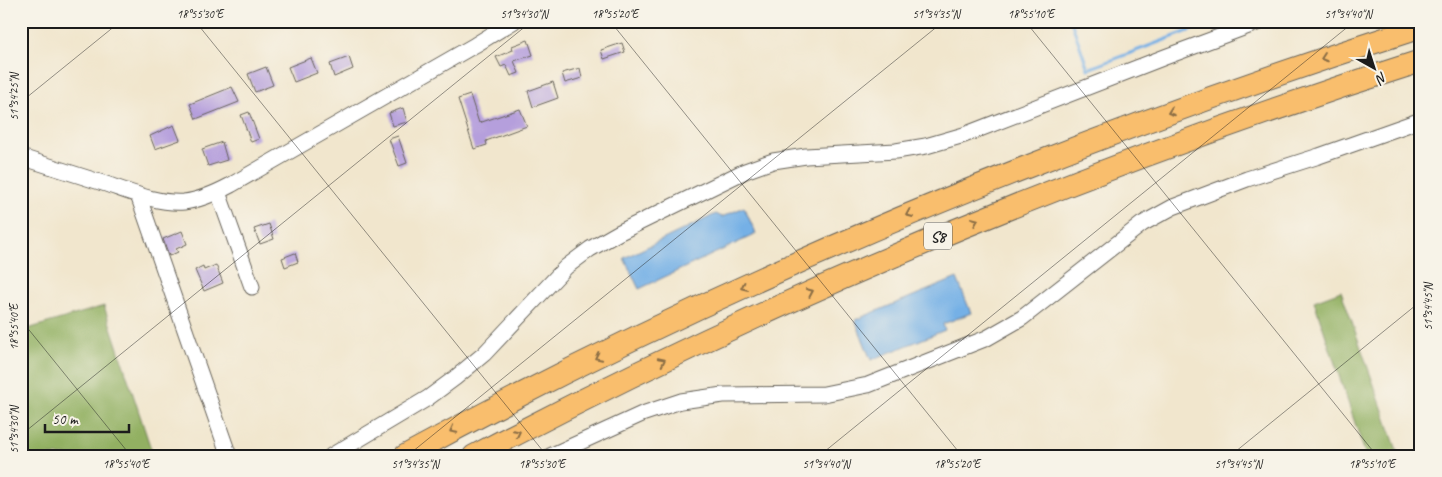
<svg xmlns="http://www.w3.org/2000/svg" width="1442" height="477" font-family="Caveat,sans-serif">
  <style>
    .forest { fill: #92b062; stroke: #57663f }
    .water { fill: #75b0e6; stroke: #486681 }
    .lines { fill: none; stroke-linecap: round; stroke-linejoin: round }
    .stream { stroke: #75b0e6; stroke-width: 3 }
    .building { fill: #b59fdc }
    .minor-casing { stroke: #67635a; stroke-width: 17 }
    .highway-casing { stroke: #67635a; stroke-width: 24 }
    .minor { stroke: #fff; stroke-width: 15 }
    .highway { stroke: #f9be6d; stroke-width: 22 }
    .oneway { stroke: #8a6d44 }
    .ticks { fill: none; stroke: #1c1c1c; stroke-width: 1; stroke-opacity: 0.45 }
    .labels { text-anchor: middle; stroke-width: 5; stroke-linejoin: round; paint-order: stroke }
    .shield { fill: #f7f3e8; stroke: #5e5c59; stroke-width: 1 }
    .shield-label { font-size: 16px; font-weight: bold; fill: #1c1c1c }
    .neatline { fill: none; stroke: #1c1c1c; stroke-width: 2 }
    .ticks-label { font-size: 12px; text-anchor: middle; fill: #1c1c1c }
  </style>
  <rect width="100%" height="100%" fill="#f7f3e8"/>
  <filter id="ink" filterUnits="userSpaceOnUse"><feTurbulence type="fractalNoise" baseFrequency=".02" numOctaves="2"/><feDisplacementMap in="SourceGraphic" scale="10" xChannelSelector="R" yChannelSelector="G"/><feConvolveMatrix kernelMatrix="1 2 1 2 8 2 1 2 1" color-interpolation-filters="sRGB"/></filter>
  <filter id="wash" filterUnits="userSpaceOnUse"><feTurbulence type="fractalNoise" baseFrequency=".0096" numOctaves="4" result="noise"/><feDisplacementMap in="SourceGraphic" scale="20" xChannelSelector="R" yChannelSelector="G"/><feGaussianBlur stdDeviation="1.12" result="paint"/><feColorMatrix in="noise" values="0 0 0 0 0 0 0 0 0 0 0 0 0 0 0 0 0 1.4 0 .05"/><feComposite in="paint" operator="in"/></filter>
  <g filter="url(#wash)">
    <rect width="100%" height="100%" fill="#f1e6cd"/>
    <g class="forest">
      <path d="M1341,291L1399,456H1366L1314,301Z"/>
      <path d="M104,306L153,455L21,456V331Z"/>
    </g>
    <g class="water">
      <path d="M744,207L756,234L639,289L624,258L716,214L722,217Z"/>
      <path d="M957,278L971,313L943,324L945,330L871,360L855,320Z"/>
    </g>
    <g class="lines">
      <path class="stream" d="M1071,21L1088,69L1215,21"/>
    </g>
    <g id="blocks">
      <g class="building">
        <path d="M528,40L533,55L514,61L519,73L511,76L506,65L501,67L496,57L513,50L512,46Z"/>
        <path d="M622,43L625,52L604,59L601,50Z"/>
        <path d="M349,57L353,69L334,77L330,64Z"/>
        <path d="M311,58L317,73L294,82L288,67Z"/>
        <path d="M266,67L273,85L255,92L248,74Z"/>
        <path d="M580,68L582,78L565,83L562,73Z"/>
        <path d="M553,82L558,98L533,107L528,91Z"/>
        <path d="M232,87L239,102L196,119L190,104Z"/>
        <path d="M470,95L479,123L520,109L527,126L486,141L487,145L474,149L458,99Z"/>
        <path d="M403,108L407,122L393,126L389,113Z"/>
        <path d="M249,112L259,139L251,142L241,115Z"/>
        <path d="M174,125L180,140L155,149L150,136Z"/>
        <path d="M398,136L407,163L399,166L389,139Z"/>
        <path d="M222,142L227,160L208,166L202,149Z"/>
        <path d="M269,224L274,239L260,244L254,229Z"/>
        <path d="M182,231L187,244L176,249L178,252L169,256L163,239Z"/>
        <path d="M295,253L298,262L285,267L282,258Z"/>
        <path d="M216,265L223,283L204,291L195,270L203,266L204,270Z"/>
      </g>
    </g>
  </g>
  <g filter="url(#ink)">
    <use href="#blocks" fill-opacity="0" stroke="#67635a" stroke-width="1"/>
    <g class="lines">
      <g class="minor-casing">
        <g id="minor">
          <path d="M21,157C49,166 78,175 106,184C130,192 158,204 184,202C201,200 216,193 231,185L475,45L514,21"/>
          <path d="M218,192L252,287"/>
          <path d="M138,195L229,456"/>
          <path d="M331,456L428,398L455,378L484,354L566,267L590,249L618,233L745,171L773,161L806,156L896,151L926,146L964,135L1165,57L1262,21"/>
          <path d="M550,456L642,414L681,401L723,395L824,394L868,385L987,338L1022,318L1142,224L1173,207L1247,179L1319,156L1421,120"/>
        </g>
      </g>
      <g class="highway-casing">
        <g id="highway">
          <path d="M405,456C729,279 1070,139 1421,27"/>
          <path d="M474,456C777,296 1094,164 1421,61"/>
        </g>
      </g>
      <use href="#minor" class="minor"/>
      <use href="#highway" class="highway"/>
    </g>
    <defs><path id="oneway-chevron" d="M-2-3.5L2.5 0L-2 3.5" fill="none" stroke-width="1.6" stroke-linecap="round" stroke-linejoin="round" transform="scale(1.25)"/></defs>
    <g class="oneway">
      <use href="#oneway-chevron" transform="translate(1324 58) rotate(161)"/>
      <use href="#oneway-chevron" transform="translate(1171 112) rotate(160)"/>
      <use href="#oneway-chevron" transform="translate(909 214) rotate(157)"/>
      <use href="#oneway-chevron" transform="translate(975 221) rotate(-22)"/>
      <use href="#oneway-chevron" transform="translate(744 287) rotate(155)"/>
      <use href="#oneway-chevron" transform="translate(810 292) rotate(-24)"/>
      <use href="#oneway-chevron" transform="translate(598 357) rotate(154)"/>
      <use href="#oneway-chevron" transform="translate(662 361) rotate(-26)"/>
      <use href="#oneway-chevron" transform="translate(453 430) rotate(152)"/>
      <use href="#oneway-chevron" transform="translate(517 433) rotate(-27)"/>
    </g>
  </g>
  <path class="ticks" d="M195,21L547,456M610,21L962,456M1025,21L1377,456M21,102L121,21M21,320L131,456M21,435L532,21M407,456L944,21M819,456L1355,21M1230,456L1421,301"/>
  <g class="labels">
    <rect class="shield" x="924" y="222.5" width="28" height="27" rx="4"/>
    <g class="shield-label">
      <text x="938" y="242">S8</text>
    </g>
  </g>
  <rect width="1442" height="477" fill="none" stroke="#f7f3e8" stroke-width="55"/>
  <g transform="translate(1374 68) rotate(141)" stroke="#f7f3e8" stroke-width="4" paint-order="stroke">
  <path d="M0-4L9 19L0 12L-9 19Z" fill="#1c1c1c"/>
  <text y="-8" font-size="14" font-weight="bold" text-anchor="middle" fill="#1c1c1c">N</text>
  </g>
  <path d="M45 424v8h84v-8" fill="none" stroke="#1c1c1c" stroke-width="2.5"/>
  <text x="52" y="424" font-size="15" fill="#1c1c1c" stroke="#f7f3e8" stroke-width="4" paint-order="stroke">50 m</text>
  <rect x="28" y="28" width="1386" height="422" class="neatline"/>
  <g class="ticks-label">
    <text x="200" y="18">18°55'30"E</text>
    <text x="524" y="18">51°34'30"N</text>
    <text x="615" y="18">18°55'20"E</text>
    <text x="936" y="18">51°34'35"N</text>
    <text x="1031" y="18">18°55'10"E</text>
    <text x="1348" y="18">51°34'40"N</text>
    <text transform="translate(14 97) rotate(-90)" y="4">51°34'25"N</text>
    <text transform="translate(1428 307) rotate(-90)" y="4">51°34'45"N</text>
    <text transform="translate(14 327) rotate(-90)" y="4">18°55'40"E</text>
    <text transform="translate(14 430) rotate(-90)" y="4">51°34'30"N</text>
    <text x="126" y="468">18°55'40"E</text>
    <text x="415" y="468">51°34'35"N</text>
    <text x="542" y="468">18°55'30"E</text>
    <text x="826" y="468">51°34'40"N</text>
    <text x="957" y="468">18°55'20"E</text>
    <text x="1238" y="468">51°34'45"N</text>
    <text x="1372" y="468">18°55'10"E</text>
  </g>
</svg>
